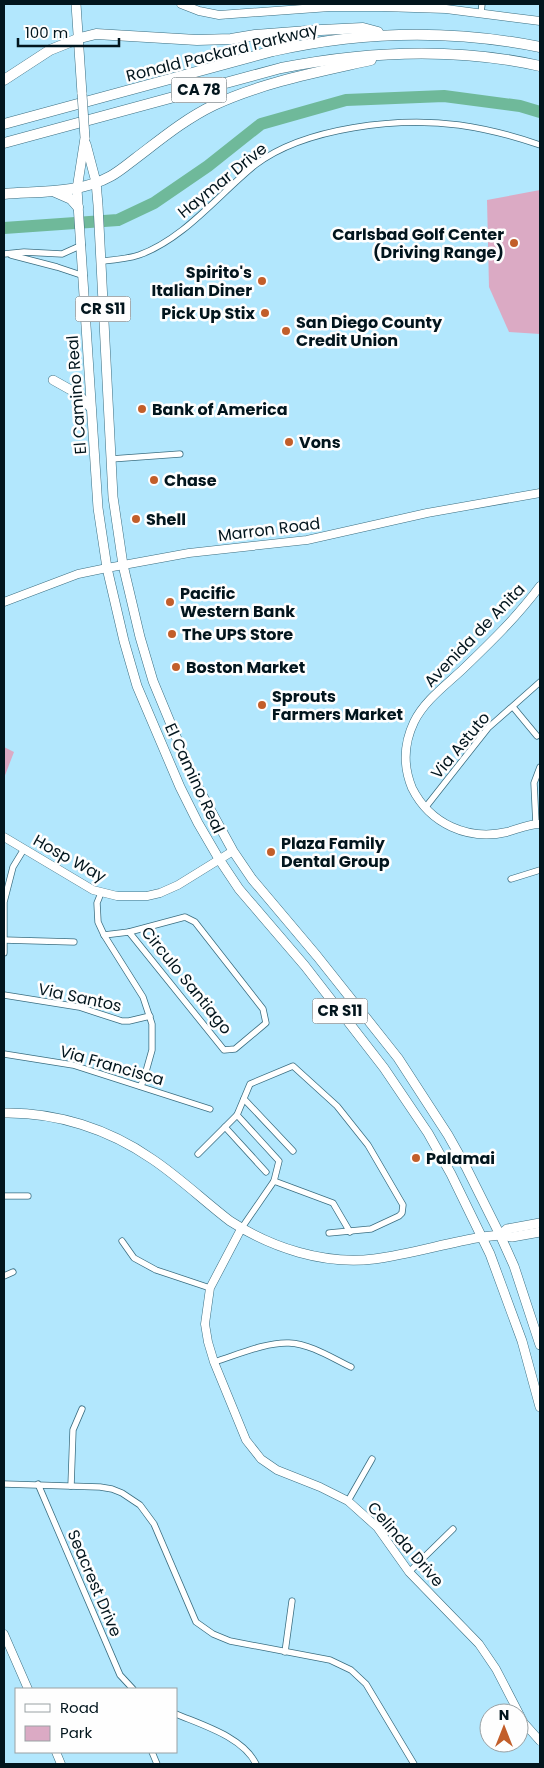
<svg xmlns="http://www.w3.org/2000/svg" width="544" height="1768" font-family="Poppins,sans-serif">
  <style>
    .green { fill: #dbaac4 }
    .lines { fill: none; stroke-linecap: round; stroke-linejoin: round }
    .river { stroke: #6fb99a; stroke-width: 12 }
    .street-casing { stroke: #3b6e81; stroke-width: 7 }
    .secondary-casing { stroke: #3b6e81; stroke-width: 9 }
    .primary-casing { stroke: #3b6e81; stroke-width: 10 }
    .highway-casing { stroke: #3b6e81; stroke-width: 11 }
    .street { stroke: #fff; stroke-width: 5.5 }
    .secondary { stroke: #fff; stroke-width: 8 }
    .primary { stroke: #fff; stroke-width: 9 }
    .highway { stroke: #fff; stroke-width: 10 }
    .primary-bridge-casing { stroke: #3b6e81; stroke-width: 10; stroke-linecap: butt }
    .primary-bridge { stroke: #fff; stroke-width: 9 }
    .poi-dot { fill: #c25e2a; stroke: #fefefe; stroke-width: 2 }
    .labels { text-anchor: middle; stroke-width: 5; stroke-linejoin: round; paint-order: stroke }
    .shield { fill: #fefefe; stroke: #4e5b60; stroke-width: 1 }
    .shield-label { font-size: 15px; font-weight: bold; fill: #02151d }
    .street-label { font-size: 16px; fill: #02151d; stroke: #fefefe }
    .poi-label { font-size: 16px; font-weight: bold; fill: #02151d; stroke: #fefefe; text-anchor: start }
  </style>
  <rect width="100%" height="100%" fill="#b2e7fd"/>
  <g class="green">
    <path d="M540,190V334L509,332L489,287L487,200Z"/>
    <path d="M4,747L14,752L4,778Z"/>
  </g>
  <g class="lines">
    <path class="river" d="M4,228L118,220L154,203L208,166L261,124L346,100L444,96L520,106L540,112"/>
    <g class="street-casing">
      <g id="street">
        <path d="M481,13L482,4"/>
        <path d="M4,254L24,252L62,254L82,245"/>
        <path d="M11,255L57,267L84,276"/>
        <path d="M102,261C114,260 127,259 139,255C184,239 218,195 255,165C305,127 399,117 459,125C487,129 514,136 540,145"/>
        <path d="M111,459L180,454"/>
        <path d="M513,707L537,736"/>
        <path d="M425,808L488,728L540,682"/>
        <path d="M536,824L534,783L540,767"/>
        <path d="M511,879L540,870"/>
        <path d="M101,893L97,903L98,922L104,935L143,997L152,1024V1050L143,1082L140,1086"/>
        <path d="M185,917L195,922L263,1009L266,1023L235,1049L224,1050L129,932Z"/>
        <path d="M104,935L129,932"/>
        <path d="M4,940L74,942"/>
        <path d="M4,953V902L13,867L24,849"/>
        <path d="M4,995L79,1007L122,1021H129L150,1016"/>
        <path d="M4,1054L73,1065L210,1109"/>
        <path d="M244,1099L293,1151"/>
        <path d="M237,1115L279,1161L274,1181"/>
        <path d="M225,1127L266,1172"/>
        <path d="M198,1154L237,1115L250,1084L293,1066L337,1106L368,1145L403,1205L402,1213L399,1216L371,1229L329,1233"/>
        <path d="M4,1196H28"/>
        <path d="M241,1229L274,1181L333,1203L350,1232"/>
        <path d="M122,1241L134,1258L156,1270L210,1288"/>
        <path d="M4,1276L13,1272"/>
        <path d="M214,1362C237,1355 266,1342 289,1343C311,1344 332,1358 351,1367"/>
        <path d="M4,1484L100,1487L112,1489L122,1493L140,1505L154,1524L196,1622L213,1634L230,1641L330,1660L351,1670L366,1684L414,1764"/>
        <path d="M38,1484L120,1675L133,1689"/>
        <path d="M71,1486L73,1430L82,1409"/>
        <path d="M348,1501L372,1459"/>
        <path d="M409,1572L453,1529"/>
        <path d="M285,1652L292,1601"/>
        <path d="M176,1714C202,1725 243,1737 256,1764"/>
        <path d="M152,1752L157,1764"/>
      </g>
    </g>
    <g class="secondary-casing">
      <g id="secondary">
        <path d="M181,4L199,11L219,15L330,7H382L446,9L540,21"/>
        <path d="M540,586C517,617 490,643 463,669C446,685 424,701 414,722C404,743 403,766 412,788C430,824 468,841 507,832C518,829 528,824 540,824"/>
        <path d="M4,602L78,574L107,568L189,553L307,540L427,513L540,493"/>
        <path d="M4,837L93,890L117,896H147L160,893L178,885L233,851"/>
        <path d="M241,1229L210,1288L205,1324L208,1342L214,1362L246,1440L261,1459L277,1470L320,1487L348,1501L377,1527L409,1572L479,1644L496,1669L524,1723L540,1741"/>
        <path d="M4,1634L28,1689"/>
        <path d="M56,1752L61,1764"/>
      </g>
    </g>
    <g class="primary-casing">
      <g id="primary">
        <path d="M76,4L82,94"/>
        <path d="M85,138L77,189L98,508L107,568L124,641L137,686L180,787L198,823L219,859L239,889L305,966L384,1068L428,1133L451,1174L490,1254L522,1341L540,1407"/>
        <path d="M86,144L96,182L98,205L113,497L123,565L140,637L153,681L194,780L233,851L252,879L317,956L398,1058L448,1135L466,1167L500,1235L514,1266L540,1345"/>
        <path d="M53,380L78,394L91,408"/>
        <path d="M4,1113C56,1112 109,1129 152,1159C179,1177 204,1201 230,1221C272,1248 324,1265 374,1259C411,1254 446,1243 482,1237L500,1235L512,1237L540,1232"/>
        <path d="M500,1235L507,1229L540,1223"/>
      </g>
    </g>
    <g class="highway-casing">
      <g id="highway">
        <path d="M4,80L50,50L80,38L96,34L197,40L231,39L255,35L321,30L363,28L378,32"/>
        <path d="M4,124L273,51C362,31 451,29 540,47"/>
        <path d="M4,143L281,68C367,51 455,47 540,66"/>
        <path d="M55,192L71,199L78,207"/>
        <path d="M4,194C39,191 79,194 111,176C120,171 128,164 136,158C161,139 185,119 214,105C264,82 318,72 371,60"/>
      </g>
    </g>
    <use href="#street" class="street"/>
    <use href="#secondary" class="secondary"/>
    <use href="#primary" class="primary"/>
    <use href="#highway" class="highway"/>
    <g class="primary-bridge-casing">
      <path id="primary-bridge" d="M82,94L85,138"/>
    </g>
    <use href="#primary-bridge" class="primary-bridge"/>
  </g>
  <g class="poi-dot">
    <circle cx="514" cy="243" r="5"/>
    <circle cx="262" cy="281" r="5"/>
    <circle cx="265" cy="313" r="5"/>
    <circle cx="286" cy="331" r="5"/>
    <circle cx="142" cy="409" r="5"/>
    <circle cx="289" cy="442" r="5"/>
    <circle cx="154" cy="480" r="5"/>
    <circle cx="136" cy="519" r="5"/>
    <circle cx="170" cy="602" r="5"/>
    <circle cx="172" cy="634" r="5"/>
    <circle cx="176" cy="667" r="5"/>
    <circle cx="262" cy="705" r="5"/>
    <circle cx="271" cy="852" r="5"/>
    <circle cx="416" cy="1158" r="5"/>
  </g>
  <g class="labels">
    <g class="shield">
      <rect x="171.5" y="77.5" width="55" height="25" rx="4"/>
      <rect x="75.5" y="296.5" width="55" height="25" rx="4"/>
      <rect x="312.5" y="998.5" width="55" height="25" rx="4"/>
    </g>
    <g class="shield-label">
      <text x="199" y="95">CA 78</text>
      <text x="103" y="314">CR S11</text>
      <text x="340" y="1016">CR S11</text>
    </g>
    <g class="street-label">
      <text transform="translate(222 52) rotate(-14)" y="6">Ronald Packard Parkway</text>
      <text transform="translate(222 180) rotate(-39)" y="6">Haymar Drive</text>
      <text transform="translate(76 395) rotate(-94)" y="6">El Camino Real</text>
      <text transform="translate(269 529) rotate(-7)" y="6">Marron Road</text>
      <text transform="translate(474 635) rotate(-46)" y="6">Avenida de Anita</text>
      <text transform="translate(460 745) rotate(-50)" y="6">Via Astuto</text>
      <text transform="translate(195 778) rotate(65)" y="6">El Camino Real</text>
      <text transform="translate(70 858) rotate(29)" y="6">Hosp Way</text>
      <text transform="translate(187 980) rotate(51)" y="6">Circulo Santiago</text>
      <text transform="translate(80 997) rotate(12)" y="6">Via Santos</text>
      <text transform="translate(112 1065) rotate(16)" y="6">Via Francisca</text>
      <text transform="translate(406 1544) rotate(49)" y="6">Celinda Drive</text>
      <text transform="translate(95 1583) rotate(67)" y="6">Seacrest Drive</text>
    </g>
    <g class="poi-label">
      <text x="504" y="240" text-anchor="end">Carlsbad Golf Center<tspan x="504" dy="18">(Driving Range)</tspan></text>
      <text x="252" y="278" text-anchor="end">Spirito's<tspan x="252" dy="18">Italian Diner</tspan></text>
      <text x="255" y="319" text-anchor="end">Pick Up Stix</text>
      <text x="296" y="328">San Diego County<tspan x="296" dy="18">Credit Union</tspan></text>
      <text x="152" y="415">Bank of America</text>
      <text x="299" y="448">Vons</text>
      <text x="164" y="486">Chase</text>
      <text x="146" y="525">Shell</text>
      <text x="180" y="599">Pacific<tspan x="180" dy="18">Western Bank</tspan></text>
      <text x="182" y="640">The UPS Store</text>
      <text x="186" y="673">Boston Market</text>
      <text x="272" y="702">Sprouts<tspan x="272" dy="18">Farmers Market</tspan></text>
      <text x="281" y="849">Plaza Family<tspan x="281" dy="18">Dental Group</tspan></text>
      <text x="426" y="1164">Palamai</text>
    </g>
  </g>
  <rect width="544" height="1768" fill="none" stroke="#02151d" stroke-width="10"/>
  <rect x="15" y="1688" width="162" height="65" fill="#fefefe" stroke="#99a1a4"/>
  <rect x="25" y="1704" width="25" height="8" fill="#ffffff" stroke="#99a1a4"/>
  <text x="60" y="1713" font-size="15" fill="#02151d">Road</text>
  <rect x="25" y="1726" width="25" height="15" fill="#dbaac4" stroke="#99a1a4"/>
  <text x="60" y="1738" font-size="15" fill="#02151d">Park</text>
  <g transform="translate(504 1728)"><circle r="24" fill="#fefefe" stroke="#99a1a4"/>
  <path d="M0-4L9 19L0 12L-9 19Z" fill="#c25e2a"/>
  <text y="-8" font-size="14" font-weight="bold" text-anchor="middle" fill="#02151d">N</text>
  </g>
  <path d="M18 38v8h101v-8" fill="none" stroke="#02151d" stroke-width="2.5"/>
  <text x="25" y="38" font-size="15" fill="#02151d" stroke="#fefefe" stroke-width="4" paint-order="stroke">100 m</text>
</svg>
